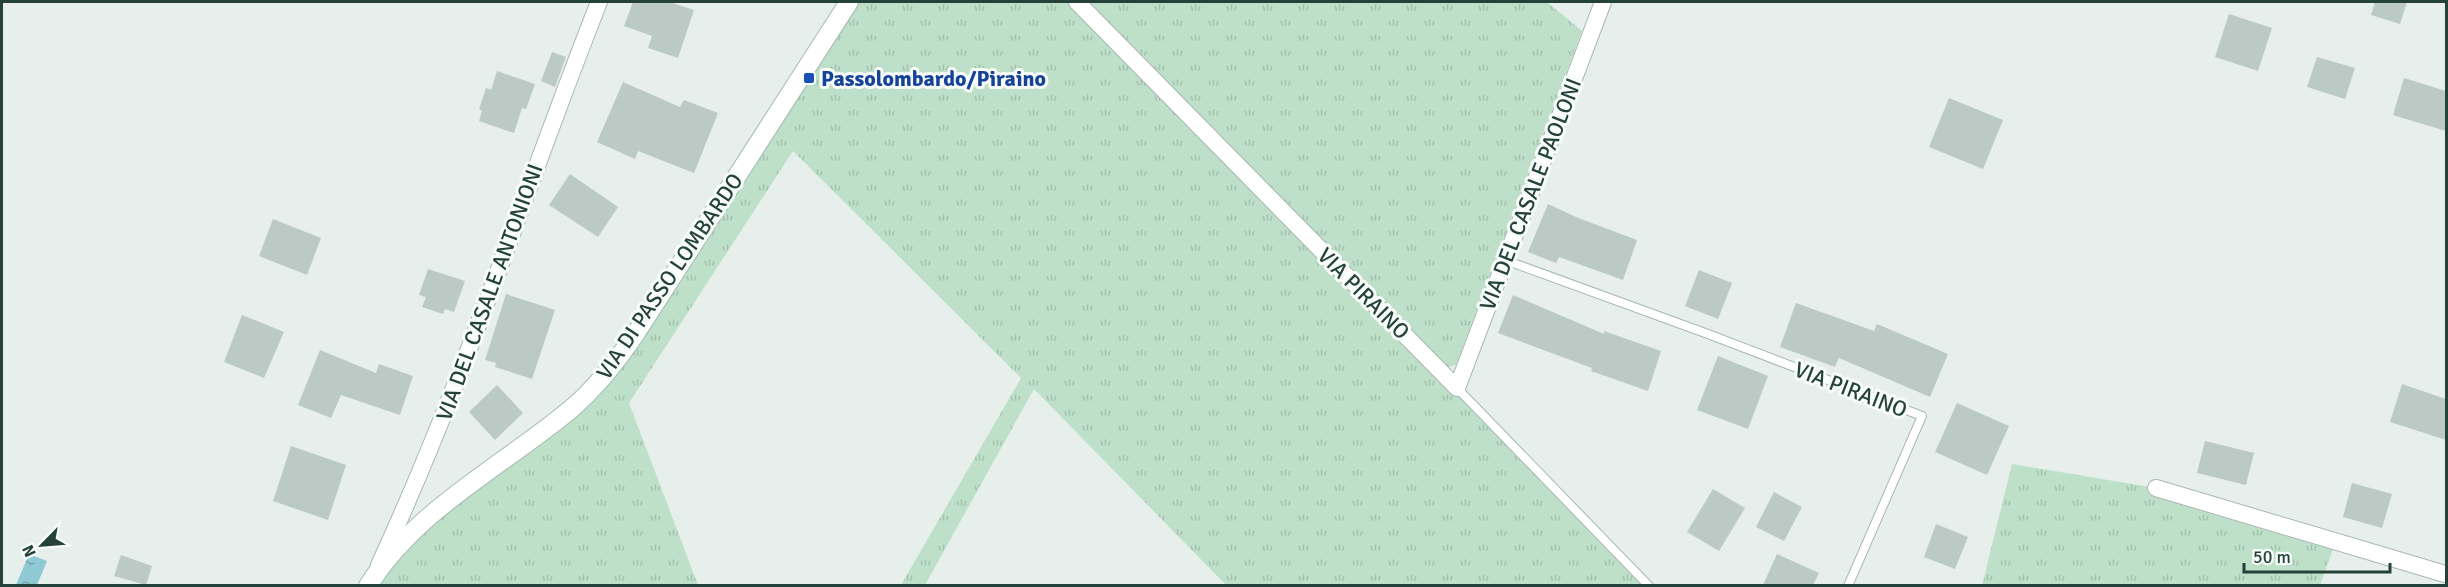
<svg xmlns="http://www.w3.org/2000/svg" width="2448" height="587" font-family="Signika,sans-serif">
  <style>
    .grass { fill: url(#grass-tufts) }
    .water { fill: url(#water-ripples) }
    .building { fill: #bbcac4 }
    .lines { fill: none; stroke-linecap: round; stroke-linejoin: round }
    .lane-casing { stroke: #a8b8b2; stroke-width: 10 }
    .street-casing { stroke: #a8b8b2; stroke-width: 18 }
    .secondary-casing { stroke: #a4bbb3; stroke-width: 20 }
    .lane { stroke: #fff; stroke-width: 8 }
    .street { stroke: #fff; stroke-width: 16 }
    .secondary { stroke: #fff; stroke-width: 18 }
    .transit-dot { fill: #1a4fb4; stroke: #f7fbf9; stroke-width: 2 }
    .labels { text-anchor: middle; stroke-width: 6; stroke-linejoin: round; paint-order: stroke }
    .transit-label { font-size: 22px; font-weight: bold; fill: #164399; stroke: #f7fbf9; text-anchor: start }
    .street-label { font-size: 22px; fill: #24423a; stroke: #f7fbf9 }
  </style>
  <defs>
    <pattern id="grass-tufts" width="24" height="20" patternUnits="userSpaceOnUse" patternTransform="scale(1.5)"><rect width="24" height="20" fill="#bfe0c8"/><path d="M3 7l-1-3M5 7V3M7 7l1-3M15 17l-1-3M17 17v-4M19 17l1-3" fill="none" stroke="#a4c1ad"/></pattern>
    <pattern id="water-ripples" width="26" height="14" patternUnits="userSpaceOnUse" patternTransform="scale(1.5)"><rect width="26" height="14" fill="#8ec9d4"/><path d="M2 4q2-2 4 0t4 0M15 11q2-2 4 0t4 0" fill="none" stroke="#74a5ad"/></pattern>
  </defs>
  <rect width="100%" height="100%" fill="#e6efeb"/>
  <g class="grass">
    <path d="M859,2H1071L1649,585H1226L1034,389L925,585H901L1021,378L793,151L629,403L698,585L378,586L397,560L427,526L573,420L610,383Z"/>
    <path d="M1085,2H1547L1582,31L1456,365L1448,367Z"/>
    <path d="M2012,464L2156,488L2336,541L2320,585L1982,586Z"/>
  </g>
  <path class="water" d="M29,554L47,561L37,585H16Z"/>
  <g class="building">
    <path d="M633,2H669L694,10L678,58L648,48L652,36L624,26Z"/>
    <path d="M2375,2H2407L2400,24L2371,15Z"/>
    <path d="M2229,14L2272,28L2258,71L2215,57Z"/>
    <path d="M552,52L566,57L555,87L541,81Z"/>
    <path d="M2317,57L2355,68L2345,99L2307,87Z"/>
    <path d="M497,71L535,84L526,109L522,108L514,133L479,121L482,111L479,109L486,88L491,90Z"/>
    <path d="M2404,78L2446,91V131L2393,115Z"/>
    <path d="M623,82L680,107L684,100L718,113L694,173L638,151L635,159L597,142Z"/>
    <path d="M1949,98L2003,120L1983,169L1929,147Z"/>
    <path d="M570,174L618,207L598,237L549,205Z"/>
    <path d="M1548,204L1576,217L1637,240L1623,280L1559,257L1556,263L1528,252Z"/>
    <path d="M273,219L321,238L307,275L259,256Z"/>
    <path d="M428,269L465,281L454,312L445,309L443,314L422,307L426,297L419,295Z"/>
    <path d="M1699,270L1732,283L1718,319L1685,306Z"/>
    <path d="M506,294L555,310L532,379L495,367L496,363L485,360Z"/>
    <path d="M1513,295L1604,334V331L1661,351L1648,391L1591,371L1592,368L1498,333Z"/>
    <path d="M1796,303L1874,331L1877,324L1948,354L1930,397L1839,358L1835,367L1780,347Z"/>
    <path d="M242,315L284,332L264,378L224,362Z"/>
    <path d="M320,350L376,373L379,364L413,376L400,415L341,395L331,418L298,405Z"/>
    <path d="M1718,356L1768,376L1748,429L1697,410Z"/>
    <path d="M2402,384L2446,399V440L2390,422Z"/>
    <path d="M497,385L523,413L495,440L469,412Z"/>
    <path d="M1957,403L2009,426L1987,475L1935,452Z"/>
    <path d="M2205,441L2254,453L2246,485L2197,473Z"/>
    <path d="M291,446L346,465L328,520L273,501Z"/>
    <path d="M2352,483L2392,494L2382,528L2343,517Z"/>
    <path d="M1713,489L1745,508L1719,551L1687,532Z"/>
    <path d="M1774,492L1802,507L1784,541L1756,527Z"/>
    <path d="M1936,524L1968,537L1955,569L1924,557Z"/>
    <path d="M1777,554L1819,573L1813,585H1763Z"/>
    <path d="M121,555L152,566L146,585L114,576Z"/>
  </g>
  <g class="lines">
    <g class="lane-casing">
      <g id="lane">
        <path d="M1505,260L1708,334L1922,416L1848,586"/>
        <path d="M1457,388L1649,586"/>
      </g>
    </g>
    <g class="street-casing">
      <g id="street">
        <path d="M1077,2L1457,388L1603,2"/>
        <path d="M2156,488L2445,574"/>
        <path d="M379,565C464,382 525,189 599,2"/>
      </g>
    </g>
    <g class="secondary-casing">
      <path id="secondary" d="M368,586C416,509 503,466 571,409C597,387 617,361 636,333L849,2"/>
    </g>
    <use href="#lane" class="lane"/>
    <use href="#street" class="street"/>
    <use href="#secondary" class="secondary"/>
  </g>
  <rect class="transit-dot" x="803" y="72" width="12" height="12" rx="3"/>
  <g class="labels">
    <g class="transit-label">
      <text x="821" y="86">Passolombardo/Piraino</text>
    </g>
    <g class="street-label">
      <text transform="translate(1530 194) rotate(-69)" y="8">VIA DEL CASALE PAOLONI</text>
      <text transform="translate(669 276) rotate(-56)" y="8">VIA DI PASSO LOMBARDO</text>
      <text transform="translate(489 292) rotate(-70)" y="8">VIA DEL CASALE ANTONIONI</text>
      <text transform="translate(1364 293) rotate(45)" y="8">VIA PIRAINO</text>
      <text transform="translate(1851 389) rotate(21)" y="8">VIA PIRAINO</text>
    </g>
  </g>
  <rect width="2448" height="587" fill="none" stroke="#24423a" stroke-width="6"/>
  <g transform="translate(42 545) rotate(245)" stroke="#f7fbf9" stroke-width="4.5" paint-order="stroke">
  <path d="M0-4.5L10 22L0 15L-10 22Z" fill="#24423a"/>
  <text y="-9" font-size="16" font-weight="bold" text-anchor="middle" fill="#24423a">N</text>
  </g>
  <path d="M2244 563v9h146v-9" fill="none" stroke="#24423a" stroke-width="3"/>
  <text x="2253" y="563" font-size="18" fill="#24423a" stroke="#f7fbf9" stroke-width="4.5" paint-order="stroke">50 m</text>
</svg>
